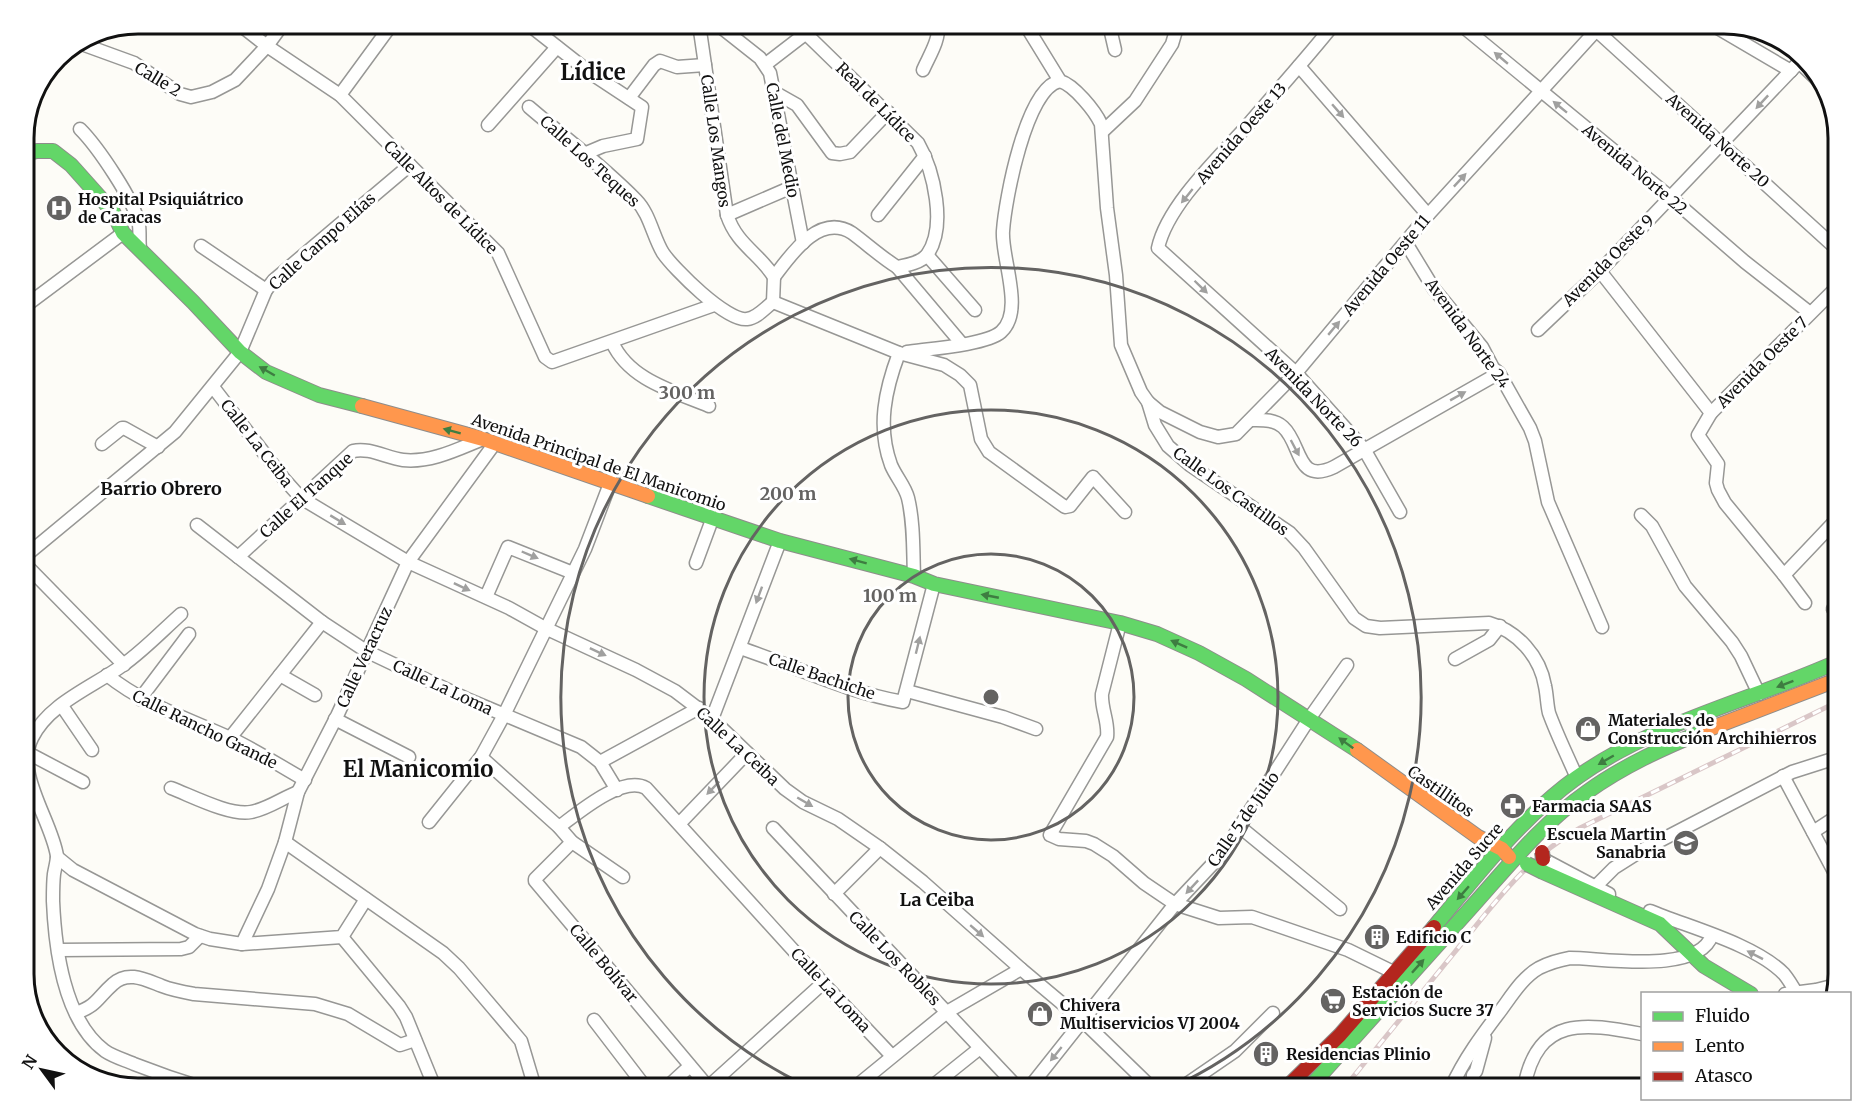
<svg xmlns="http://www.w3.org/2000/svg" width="1863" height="1112" font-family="Merriweather,serif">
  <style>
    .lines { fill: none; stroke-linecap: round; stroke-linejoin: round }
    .street-casing { stroke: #979795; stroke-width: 15 }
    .fast-casing { stroke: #8e8d8b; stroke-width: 16 }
    .slow-casing { stroke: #8e8d8b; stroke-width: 16 }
    .jam-casing { stroke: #8e8d8b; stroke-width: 16 }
    .street { stroke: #fffffe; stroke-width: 12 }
    .fast { stroke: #63d668; stroke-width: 14 }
    .slow { stroke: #ff974d; stroke-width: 14 }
    .jam { stroke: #b3261e; stroke-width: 14 }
    .rail-casing { stroke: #d9c6c7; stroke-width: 5 }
    .rail { stroke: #fff; stroke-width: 3; stroke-dasharray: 9; stroke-linecap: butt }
    .fast-bridge-casing { stroke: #8e8d8b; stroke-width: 16; stroke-linecap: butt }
    .jam-bridge-casing { stroke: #8e8d8b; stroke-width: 16; stroke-linecap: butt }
    .fast-bridge { stroke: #63d668; stroke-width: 14 }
    .jam-bridge { stroke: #b3261e; stroke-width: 14 }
    .oneway { fill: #a0a09f }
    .oneway2 { fill: #3e7d41 }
    .ring { fill: none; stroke: #646362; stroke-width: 3 }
    .labels { text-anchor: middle; stroke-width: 6; stroke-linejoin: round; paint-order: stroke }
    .street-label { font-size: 16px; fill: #111; stroke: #fff }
    .poi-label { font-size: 16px; font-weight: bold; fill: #111; stroke: #fff; text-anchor: start }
    .neighbourhood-label { font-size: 18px; font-weight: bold; fill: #111; stroke: #fff }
    .district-label { font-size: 22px; font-weight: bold; fill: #111; stroke: #fff }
    .rim { fill: none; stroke: #111; stroke-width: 3 }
    .centre { fill: #646362; stroke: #fff; stroke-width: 3 }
    .ring-label { font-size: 18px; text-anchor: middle; font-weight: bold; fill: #646362; stroke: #fff; stroke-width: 6; stroke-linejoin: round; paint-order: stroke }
  </style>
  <rect width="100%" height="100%" fill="#fdfcf7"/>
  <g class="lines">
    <g class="street-casing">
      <g id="street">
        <path d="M239,24L267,46L340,95L498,253L545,357L552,362L714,305"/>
        <path d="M528,24L589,72L642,107L637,139L603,146L584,154"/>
        <path d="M699,24L727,215C737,245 759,253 774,277"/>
        <path d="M717,24L760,58L770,73L803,243"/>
        <path d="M1025,24L1060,81C1074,85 1095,111 1101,124L1107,208L1116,275L1121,345L1141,392L1148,402L1155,425L1168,446L1190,465L1290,533L1304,548L1354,618L1366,626L1380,628L1489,623C1517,631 1540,656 1545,686C1547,695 1547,705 1549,713C1557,735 1568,757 1577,778"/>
        <path d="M1109,24L1115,50"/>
        <path d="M1334,24C1306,59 1276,92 1247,126C1218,158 1167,206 1158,248L1296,373L1364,449L1400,512"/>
        <path d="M1460,24L1670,197L1745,262L1810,313"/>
        <path d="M1711,24L1791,71"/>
        <path d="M1596,30L1839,251"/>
        <path d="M79,43L134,63L180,94L191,97L212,92L235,80L267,46L283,24"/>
        <path d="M1799,62L1825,87"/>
        <path d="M766,64L805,34L823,24"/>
        <path d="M1299,66L1428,215"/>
        <path d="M923,70C929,56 940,40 938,24"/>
        <path d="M774,92L797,105L832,153L840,154L850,152L888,112"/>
        <path d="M340,95L392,24"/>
        <path d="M629,98L654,65L660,61L677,67L705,65"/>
        <path d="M529,107C565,138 603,166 636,200C650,214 653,237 663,253C674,269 727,322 747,319C757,318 765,308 773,302"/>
        <path d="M488,125L557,47"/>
        <path d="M80,129C97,146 135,201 139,225C140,233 139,241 140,249"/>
        <path d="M1102,132L1135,101L1172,44L1178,24"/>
        <path d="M727,215L792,187"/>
        <path d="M878,215L925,156"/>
        <path d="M1406,243L1434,289L1482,347L1493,368L1499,373L1530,428L1535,441L1548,502L1602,627"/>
        <path d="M201,246L266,290"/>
        <path d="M927,255L975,310"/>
        <path d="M897,267L962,344"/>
        <path d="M1600,271L1711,413"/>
        <path d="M774,277C790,256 819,212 852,233C867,244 881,257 897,267C907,265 920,263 927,255C947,227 934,171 918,143L796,24"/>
        <path d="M773,302L899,353L944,365L960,375L970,385L981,439L989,452L1065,507L1070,506L1093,477L1125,512"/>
        <path d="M773,302L774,277"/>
        <path d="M24,307L123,233"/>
        <path d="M1538,330L1600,271L1802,59"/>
        <path d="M612,342C629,380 673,391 709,406"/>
        <path d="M907,352C927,349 986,345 1001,332C1025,311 1001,258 1003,231C1005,201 1026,87 1060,81"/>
        <path d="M899,353C885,390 877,427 891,465C896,477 905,486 908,498C914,523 913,550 914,576"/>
        <path d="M213,387L284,479L301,498L408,562L509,608L545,628L636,670L675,691L712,719L785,789L803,802L838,819L880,848L923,882L1021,969L1083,1021L1152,1088"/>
        <path d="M1148,402L1160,412L1200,432L1218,437L1236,434L1296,373L1428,215L1602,24"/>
        <path d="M1251,420C1262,420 1274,419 1283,427C1302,444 1296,485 1334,467L1499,373"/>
        <path d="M102,444L122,428H124L158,447"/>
        <path d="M1641,515L1652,526L1685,586L1732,642L1741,656L1759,694"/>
        <path d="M197,525L322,622L366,651L469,700L581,747L600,762L617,790"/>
        <path d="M24,557L175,432L240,352L266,290L274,280L410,165"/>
        <path d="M238,557L353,451C369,447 387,458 403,460C431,463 458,449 483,439"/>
        <path d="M24,563L124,665"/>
        <path d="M696,563L713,517"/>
        <path d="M1784,575L1839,517"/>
        <path d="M486,597L508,547L573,573"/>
        <path d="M1805,603L1784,575L1725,503L1718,490L1716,483L1718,464L1698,435L1711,413L1839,285"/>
        <path d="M1833,609L1839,600"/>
        <path d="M181,614C162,631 144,650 123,665C93,687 49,703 32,738C14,773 52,821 57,856C57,861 55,868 54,874C53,882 53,892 53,901C55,948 64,1021 105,1051C114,1057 125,1060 134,1064C157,1073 180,1081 203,1088"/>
        <path d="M1120,623L1102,694C1101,709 1109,722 1107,737L1050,835L1059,839L1086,841L1094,844L1113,856L1144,883L1175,904L1219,918L1252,917L1348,950L1393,972"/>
        <path d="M740,648C795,666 846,692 903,702L934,584"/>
        <path d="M1455,659L1489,640L1500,626"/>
        <path d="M107,675C143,704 186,718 228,737C254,749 280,766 305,780"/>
        <path d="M280,675L315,695"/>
        <path d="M907,691L1003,717L1036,729"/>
        <path d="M140,699L189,634"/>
        <path d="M62,706L92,750"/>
        <path d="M335,719L409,757"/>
        <path d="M712,719L780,541"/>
        <path d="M230,738L322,622"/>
        <path d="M28,753L83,782"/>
        <path d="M481,757L559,827L572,842L623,877"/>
        <path d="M600,762L699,708"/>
        <path d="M1783,776L1839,881"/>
        <path d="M171,788C192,796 230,816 251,812C268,809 282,798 298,792"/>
        <path d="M429,822L481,757L504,715L585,549L611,481"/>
        <path d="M680,823L747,753"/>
        <path d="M559,827C578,813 622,775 646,788L823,983L892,1056"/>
        <path d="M1240,827L1340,909"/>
        <path d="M773,828L1018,1088"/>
        <path d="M1813,832L1839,815"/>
        <path d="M285,842L443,953L459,968L521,1041L535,1088"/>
        <path d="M572,842L535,879V881L709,1088"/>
        <path d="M57,857L73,870L195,934L210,939L242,944L342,937L366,899"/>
        <path d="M1543,859L1609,894"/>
        <path d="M1593,892L1596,886L1614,868L1644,849L1792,772L1839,757"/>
        <path d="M834,894L880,848"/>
        <path d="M1650,911C1688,927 1755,944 1784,974C1789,980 1793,987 1797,994"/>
        <path d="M342,937L399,1006L406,1017L435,1088"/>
        <path d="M242,944L268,889L285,842L298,792L337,716L408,562L495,443"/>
        <path d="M59,950L181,949L189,947L200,936"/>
        <path d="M1785,994L1816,990L1836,985"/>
        <path d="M76,1013C98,1005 97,998 113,984C128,970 146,980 162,986C172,990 183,992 194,994L315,1004L348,1014L400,1045L415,1040"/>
        <path d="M594,1020L646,1088"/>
        <path d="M708,1087L823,983"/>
        <path d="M666,1088L690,1066"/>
        <path d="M854,1088L947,1012L1021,969"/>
        <path d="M930,1088L980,1048"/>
        <path d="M1029,1088L1175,904L1222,854L1309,719L1347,665"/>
        <path d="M1181,1088L1235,1051L1273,1013"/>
        <path d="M1451,1088C1464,1059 1482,1035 1501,1010C1512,995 1523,977 1539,968C1549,963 1559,960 1570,958C1603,958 1699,975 1712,935"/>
        <path d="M1472,1088L1473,1075L1476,1071L1485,1038"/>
        <path d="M1524,1088C1537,1015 1585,1023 1642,1034"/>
      </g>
    </g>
    <g class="fast-casing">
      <g id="fast">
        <path d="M24,154L37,151H53L71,165L113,212L123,233L193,302L240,352L266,372L319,395L362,406"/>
        <path d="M648,496L780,541L914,576L934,584L1120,623L1157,634L1199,653L1246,679L1357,750"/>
        <path d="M1543,872L1660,924L1704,966L1751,994"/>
        <path d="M1434,927C1476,876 1522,817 1576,778C1654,722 1753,700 1839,661"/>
        <path d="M1309,1088C1362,1029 1415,970 1468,911C1506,869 1540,825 1587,792C1623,766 1663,748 1704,731"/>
      </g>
    </g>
    <g class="slow-casing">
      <g id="slow">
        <path d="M362,406L483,439L648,496"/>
        <path d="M1704,731L1839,679"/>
        <path d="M1357,750L1478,837L1502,849L1509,857"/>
      </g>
    </g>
    <g class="jam-casing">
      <path id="jam" d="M1286,1088L1340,1035L1434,927"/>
    </g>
    <use href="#street" class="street"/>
    <use href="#fast" class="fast"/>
    <use href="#slow" class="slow"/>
    <use href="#jam" class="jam"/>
    <g class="rail-casing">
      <path id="rail" d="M1344,1088C1381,1043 1417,998 1454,953C1493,905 1525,859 1580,828L1839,701"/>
    </g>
    <use href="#rail" class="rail"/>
    <g class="fast-bridge-casing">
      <path id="fast-bridge" d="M1527,864L1543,872"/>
    </g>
    <g class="jam-bridge-casing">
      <path id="jam-bridge" d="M1542,852L1543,859"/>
    </g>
    <use href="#fast-bridge" class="fast-bridge"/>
    <use href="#jam-bridge" class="jam-bridge"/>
  </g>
  <defs><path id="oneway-solid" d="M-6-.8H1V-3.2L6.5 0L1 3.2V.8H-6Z" transform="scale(1.5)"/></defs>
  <g class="oneway">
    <use href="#oneway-solid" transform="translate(1501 58) rotate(-140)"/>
    <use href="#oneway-solid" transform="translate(1762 102) rotate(133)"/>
    <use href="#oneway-solid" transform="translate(1560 107) rotate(-141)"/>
    <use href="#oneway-solid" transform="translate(1338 111) rotate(49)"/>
    <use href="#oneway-solid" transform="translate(1460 180) rotate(-47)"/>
    <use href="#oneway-solid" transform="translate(1187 196) rotate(129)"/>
    <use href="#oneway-solid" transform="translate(1201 287) rotate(44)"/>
    <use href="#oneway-solid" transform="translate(1334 328) rotate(-50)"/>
    <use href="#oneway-solid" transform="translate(1458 396) rotate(-29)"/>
    <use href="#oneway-solid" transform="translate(1295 448) rotate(62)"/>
    <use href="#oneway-solid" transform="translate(338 520) rotate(31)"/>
    <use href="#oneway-solid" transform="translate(530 555) rotate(23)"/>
    <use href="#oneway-solid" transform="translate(462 587) rotate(25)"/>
    <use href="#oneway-solid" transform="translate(759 595) rotate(110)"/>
    <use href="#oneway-solid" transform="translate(918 645) rotate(-76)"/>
    <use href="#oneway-solid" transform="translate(598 652) rotate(25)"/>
    <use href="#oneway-solid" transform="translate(713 788) rotate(134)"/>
    <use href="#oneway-solid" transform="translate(805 802) rotate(30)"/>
    <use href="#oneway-solid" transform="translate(1192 887) rotate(133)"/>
    <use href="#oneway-solid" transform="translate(977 931) rotate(41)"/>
    <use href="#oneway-solid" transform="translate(1755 955) rotate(-153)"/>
    <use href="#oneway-solid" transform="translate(1056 1054) rotate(129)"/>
  </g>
  <g class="oneway2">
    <use href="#oneway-solid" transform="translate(267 371) rotate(-150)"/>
    <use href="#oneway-solid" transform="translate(452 431) rotate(-165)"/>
    <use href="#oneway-solid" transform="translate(858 561) rotate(-165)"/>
    <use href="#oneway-solid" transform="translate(990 596) rotate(-169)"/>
    <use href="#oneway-solid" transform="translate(1179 644) rotate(-156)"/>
    <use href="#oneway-solid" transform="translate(1785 684) rotate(159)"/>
    <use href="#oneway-solid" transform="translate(1346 743) rotate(-144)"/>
    <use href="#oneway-solid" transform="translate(1606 760) rotate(150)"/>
    <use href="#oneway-solid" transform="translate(1463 893) rotate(131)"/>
    <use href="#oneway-solid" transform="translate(1418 966) rotate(-48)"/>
  </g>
  <g class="ring">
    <circle cx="991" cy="697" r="143"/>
    <circle cx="991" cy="697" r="287"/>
    <path d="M809 1087A430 430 0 1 1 1173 1087"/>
  </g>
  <defs>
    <g id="hospital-disc" transform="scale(1.35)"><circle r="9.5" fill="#646362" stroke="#fff"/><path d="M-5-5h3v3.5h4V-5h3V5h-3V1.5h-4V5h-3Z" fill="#fff"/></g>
    <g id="shop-disc" transform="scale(1.35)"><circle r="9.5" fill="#646362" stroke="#fff"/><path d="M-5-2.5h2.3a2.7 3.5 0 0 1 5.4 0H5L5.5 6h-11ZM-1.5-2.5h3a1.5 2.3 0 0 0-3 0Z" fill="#fff"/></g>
    <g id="pharmacy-disc" transform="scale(1.35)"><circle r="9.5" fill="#646362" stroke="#fff"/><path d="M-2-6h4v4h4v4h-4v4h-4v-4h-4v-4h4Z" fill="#fff"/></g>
    <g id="school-disc" transform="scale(1.35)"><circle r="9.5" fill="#646362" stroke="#fff"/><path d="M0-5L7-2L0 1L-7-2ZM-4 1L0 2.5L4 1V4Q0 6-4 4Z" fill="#fff"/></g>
    <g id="building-disc" transform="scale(1.35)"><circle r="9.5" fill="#646362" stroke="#fff"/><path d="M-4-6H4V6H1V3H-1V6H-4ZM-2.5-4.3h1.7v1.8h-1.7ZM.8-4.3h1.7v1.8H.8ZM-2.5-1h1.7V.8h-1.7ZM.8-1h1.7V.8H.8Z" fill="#fff"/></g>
    <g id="supermarket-disc" transform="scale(1.35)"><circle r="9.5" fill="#646362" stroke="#fff"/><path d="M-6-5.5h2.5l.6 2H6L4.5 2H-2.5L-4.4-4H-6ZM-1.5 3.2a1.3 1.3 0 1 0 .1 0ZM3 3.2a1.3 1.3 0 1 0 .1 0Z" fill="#fff"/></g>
  </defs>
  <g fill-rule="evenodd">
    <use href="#hospital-disc" x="59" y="208"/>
    <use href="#shop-disc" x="1588" y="729"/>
    <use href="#pharmacy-disc" x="1513" y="806"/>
    <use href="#school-disc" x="1686" y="843"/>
    <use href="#building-disc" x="1377" y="937"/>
    <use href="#supermarket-disc" x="1333" y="1001"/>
    <use href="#shop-disc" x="1040" y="1014"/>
    <use href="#building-disc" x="1266" y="1054"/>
  </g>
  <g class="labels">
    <g class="street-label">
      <text transform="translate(158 79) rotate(31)" y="6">Calle 2</text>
      <text transform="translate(876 102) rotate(45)" y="6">Real de Lídice</text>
      <text transform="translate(1241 133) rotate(-49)" y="6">Avenida Oeste 13</text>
      <text transform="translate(783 140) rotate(79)" y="6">Calle del Medio</text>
      <text transform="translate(1718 140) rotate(42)" y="6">Avenida Norte 20</text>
      <text transform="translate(716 141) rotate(82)" y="6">Calle Los Mangos</text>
      <text transform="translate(590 161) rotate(42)" y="6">Calle Los Teques</text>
      <text transform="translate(1635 169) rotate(40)" y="6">Avenida Norte 22</text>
      <text transform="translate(441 197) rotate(45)" y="6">Calle Altos de Lídice</text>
      <text transform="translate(322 241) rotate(-42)" y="6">Calle Campo Elías</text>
      <text transform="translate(1608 260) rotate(-45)" y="6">Avenida Oeste 9</text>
      <text transform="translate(1386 265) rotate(-50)" y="6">Avenida Oeste 11</text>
      <text transform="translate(1468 333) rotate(54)" y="6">Avenida Norte 24</text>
      <text transform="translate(1762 362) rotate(-45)" y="6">Avenida Oeste 7</text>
      <text transform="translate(1314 397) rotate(46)" y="6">Avenida Norte 26</text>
      <text transform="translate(257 443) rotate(52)" y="6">Calle La Ceiba</text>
      <text transform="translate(599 462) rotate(19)" y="6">Avenida Principal de El Manicomio</text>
      <text transform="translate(1231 491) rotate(36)" y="6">Calle Los Castillos</text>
      <text transform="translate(306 495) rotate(-42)" y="6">Calle El Tanque</text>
      <text transform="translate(364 657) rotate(-65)" y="6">Calle Veracruz</text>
      <text transform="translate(822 676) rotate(19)" y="6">Calle Bachiche</text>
      <text transform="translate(443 687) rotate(25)" y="6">Calle La Loma</text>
      <text transform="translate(205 729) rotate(26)" y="6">Calle Rancho Grande</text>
      <text transform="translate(738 746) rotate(43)" y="6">Calle La Ceiba</text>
      <text transform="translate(1441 791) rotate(35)" y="6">Castillitos</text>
      <text transform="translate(1243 819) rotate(-55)" y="6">Calle 5 de Julio</text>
      <text transform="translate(1464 866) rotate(-49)" y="6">Avenida Sucre</text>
      <text transform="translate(895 958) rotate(46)" y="6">Calle Los Robles</text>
      <text transform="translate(604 963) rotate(50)" y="6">Calle Bolívar</text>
      <text transform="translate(831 990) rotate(47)" y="6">Calle La Loma</text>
    </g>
    <g class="poi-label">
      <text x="78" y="205">Hospital Psiquiátrico<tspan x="78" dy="18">de Caracas</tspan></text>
      <text x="1608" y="726">Materiales de<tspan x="1608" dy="18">Construcción Archihierros</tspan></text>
      <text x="1532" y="812">Farmacia SAAS</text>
      <text x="1666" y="840" text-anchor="end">Escuela Martin<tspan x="1666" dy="18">Sanabria</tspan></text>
      <text x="1396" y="943">Edificio C</text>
      <text x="1352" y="998">Estación de<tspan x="1352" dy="18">Servicios Sucre 37</tspan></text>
      <text x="1060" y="1011">Chivera<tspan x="1060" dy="18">Multiservicios VJ 2004</tspan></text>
      <text x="1286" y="1060">Residencias Plinio</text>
    </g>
    <g class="neighbourhood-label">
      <text x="161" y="495">Barrio Obrero</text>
      <text x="937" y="906">La Ceiba</text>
    </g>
    <g class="district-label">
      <text x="593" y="80">Lídice</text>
      <text x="418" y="777">El Manicomio</text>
    </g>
  </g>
  <path d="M0 0H1863V1112H0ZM138 34H1724A104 104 0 0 1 1828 138V974A104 104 0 0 1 1724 1078H138A104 104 0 0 1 34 974V138A104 104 0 0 1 138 34Z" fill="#fff" fill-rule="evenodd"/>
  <path class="rim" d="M138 34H1724A104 104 0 0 1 1828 138V974A104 104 0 0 1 1724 1078H138A104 104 0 0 1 34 974V138A104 104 0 0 1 138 34Z"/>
  <circle cx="991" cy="697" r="9" class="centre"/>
  <g class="ring-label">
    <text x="687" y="399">300 m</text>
    <text x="788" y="500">200 m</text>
    <text x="890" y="602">100 m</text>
  </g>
  <rect x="1641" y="992" width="210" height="108" fill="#ffffff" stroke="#a0a0a0" stroke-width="1.5"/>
  <rect x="1653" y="1012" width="30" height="9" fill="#63d668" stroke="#a0a0a0" stroke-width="1.5"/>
  <text x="1695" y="1022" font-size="18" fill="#111111">Fluido</text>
  <rect x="1653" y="1042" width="30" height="9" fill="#ff974d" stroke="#a0a0a0" stroke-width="1.5"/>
  <text x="1695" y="1052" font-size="18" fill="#111111">Lento</text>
  <rect x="1653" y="1072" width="30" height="9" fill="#b3261e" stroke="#a0a0a0" stroke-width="1.5"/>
  <text x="1695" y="1082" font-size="18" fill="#111111">Atasco</text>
  <g transform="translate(42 1070) rotate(303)" stroke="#ffffff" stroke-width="4.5" paint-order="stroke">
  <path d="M0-4.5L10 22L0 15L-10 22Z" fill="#111111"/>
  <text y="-9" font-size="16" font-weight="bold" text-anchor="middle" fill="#111111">N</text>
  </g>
</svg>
